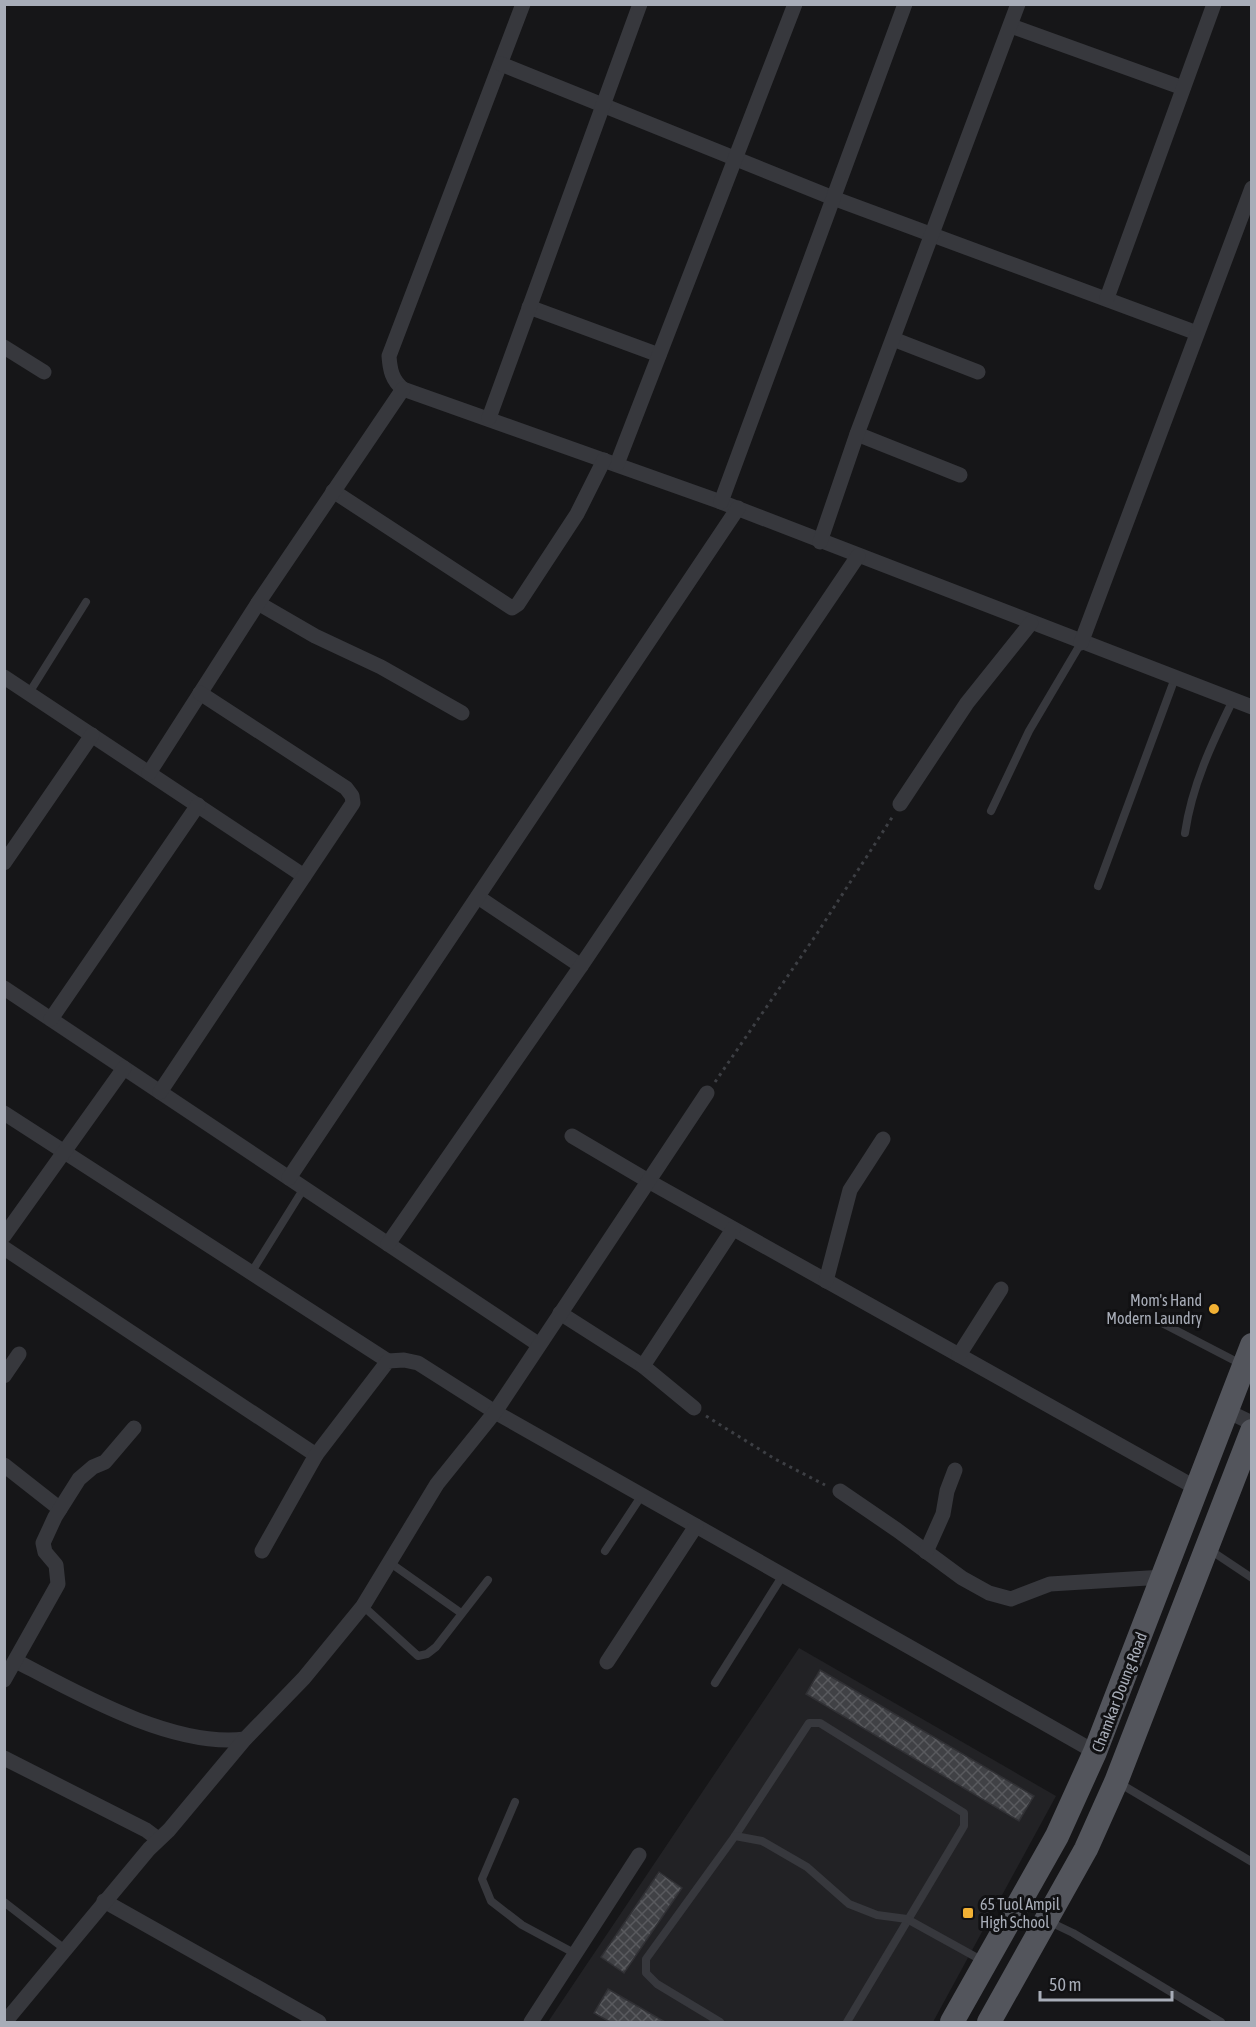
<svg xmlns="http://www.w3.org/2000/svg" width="1256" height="2027" font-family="'Asap Condensed',sans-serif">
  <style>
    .built { fill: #222225 }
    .building { fill: url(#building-cross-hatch); stroke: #303034; stroke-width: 1.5 }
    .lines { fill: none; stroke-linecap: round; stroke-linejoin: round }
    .path { stroke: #3d3f44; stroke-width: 3; stroke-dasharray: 3 4.5; stroke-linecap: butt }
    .lane { stroke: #37383d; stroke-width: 8 }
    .street { stroke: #37383d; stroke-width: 15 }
    .primary { stroke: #53555c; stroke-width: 24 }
    .poi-dot { fill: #f2b134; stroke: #111113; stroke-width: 2 }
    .labels { text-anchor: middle; stroke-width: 6; stroke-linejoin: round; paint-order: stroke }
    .poi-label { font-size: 16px; fill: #a8adb8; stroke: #111113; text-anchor: end }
    .street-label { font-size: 16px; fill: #a8adb8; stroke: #111113 }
  </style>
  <defs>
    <pattern id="building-cross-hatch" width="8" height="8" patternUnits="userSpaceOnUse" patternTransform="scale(1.5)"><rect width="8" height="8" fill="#404145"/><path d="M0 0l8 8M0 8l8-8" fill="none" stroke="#595a5e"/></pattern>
  </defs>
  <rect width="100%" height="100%" fill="#161618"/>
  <path class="built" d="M799,1648L1056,1796L933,2022H548Z"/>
  <g class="building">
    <path d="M820,1670L1034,1796L1019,1821L806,1694Z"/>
    <path d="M659,1872L682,1888L624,1973L601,1957Z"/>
    <path d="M608,1989L665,2022H610L594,2013Z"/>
  </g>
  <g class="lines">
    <g class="path">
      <path d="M715,1082L818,932L893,816"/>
      <path d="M706,1416L775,1459L825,1485"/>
    </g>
    <g class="lane">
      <path d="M29,693L86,602"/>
      <path d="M991,811L1029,731L1081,643"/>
      <path d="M1185,833C1192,785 1212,743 1233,700"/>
      <path d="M1098,886L1175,678"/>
      <path d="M251,1273L304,1188"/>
      <path d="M1160,1322L1241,1364"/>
      <path d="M1210,1550L1252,1578"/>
      <path d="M605,1551L642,1495"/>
      <path d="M389,1562L461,1613"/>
      <path d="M363,1606L418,1656L427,1654L436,1647L488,1580"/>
      <path d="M715,1683L783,1575"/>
      <path d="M1119,1783L1252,1862"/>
      <path d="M515,1802L482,1879L491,1901L522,1925L574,1953"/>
      <path d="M735,1836L809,1723H820L964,1813V1826L847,2022"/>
      <path d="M4,1902L66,1950"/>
      <path d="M1050,1922L1073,1933L1221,2022"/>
      <path d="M720,2022L657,1984L646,1973V1959L735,1836L762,1841L807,1867L849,1904L877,1915L907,1919L983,1961"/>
    </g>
    <g class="street">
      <path d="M523,4L389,356C390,370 392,380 403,389L721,502L1252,707"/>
      <path d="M1011,26L1183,88"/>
      <path d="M501,64L833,198L1197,333"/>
      <path d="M1107,298L1214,4"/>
      <path d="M529,307L659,355"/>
      <path d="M893,339L978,372"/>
      <path d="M4,347L44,372"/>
      <path d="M489,418L640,4"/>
      <path d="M857,434L960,475"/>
      <path d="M617,464L795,4"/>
      <path d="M333,491L512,608L518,604L577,514L604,460"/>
      <path d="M721,502L905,4"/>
      <path d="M820,542L857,434L1018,4"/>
      <path d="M258,603L315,636L381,667L462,713"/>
      <path d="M1081,643L1252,188"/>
      <path d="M4,677L304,876"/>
      <path d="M149,773L258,603L403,389"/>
      <path d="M900,804L967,703L1031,623"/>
      <path d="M4,863L92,735"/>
      <path d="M478,897L581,966"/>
      <path d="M4,988L538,1344"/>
      <path d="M51,1019L198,805"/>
      <path d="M160,1092L353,803L352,796L346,788L200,693"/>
      <path d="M4,1113L388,1361"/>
      <path d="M572,1136L650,1182L1198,1489"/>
      <path d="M289,1178L738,508"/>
      <path d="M4,1236L124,1068"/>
      <path d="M388,1244L581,966L858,556"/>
      <path d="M4,1248L316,1455"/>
      <path d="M826,1281L850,1190L883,1139"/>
      <path d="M560,1313L643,1366L694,1408"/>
      <path d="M959,1355L1001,1289"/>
      <path d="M643,1366L733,1229"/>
      <path d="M4,1376L19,1354"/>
      <path d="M1227,1411L1252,1423"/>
      <path d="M4,1465L60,1509"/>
      <path d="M840,1491L897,1530L962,1578L989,1593L1011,1599L1050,1584L1164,1577"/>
      <path d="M262,1551L316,1455L388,1361L404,1360L418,1363L495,1412L1095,1752"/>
      <path d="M926,1552L943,1514L947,1491L955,1470"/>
      <path d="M16,1661C79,1694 173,1748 245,1739"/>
      <path d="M607,1662L696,1526"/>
      <path d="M4,1680L58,1584L56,1565L45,1552L43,1543L55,1517L79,1479L93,1467L105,1462L134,1428"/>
      <path d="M4,1758L146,1830L158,1839"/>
      <path d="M104,1901L319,2022"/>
      <path d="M5,2022L149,1849L169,1830L245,1739L304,1678L363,1606L437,1484L495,1412L707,1093"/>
      <path d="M531,2022L639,1855"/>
    </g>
    <g class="primary">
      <path d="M952,2022L1057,1836L1095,1752L1252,1345"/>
      <path d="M989,2022L1086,1849L1116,1782L1252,1431"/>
    </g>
  </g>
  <g class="poi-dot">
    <circle cx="1214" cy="1309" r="6"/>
    <rect x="962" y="1907" width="12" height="12" rx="3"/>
  </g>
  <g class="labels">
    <g class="poi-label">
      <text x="1202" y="1306">Mom's Hand<tspan x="1202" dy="18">Modern Laundry</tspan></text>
      <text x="980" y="1910" text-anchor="start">65 Tuol Ampil<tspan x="980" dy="18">High School</tspan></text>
    </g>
    <g class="street-label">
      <text transform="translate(1119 1692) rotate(-69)" y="6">Chamkar Doung Road</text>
    </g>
  </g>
  <rect width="1256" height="2027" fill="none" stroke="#a8adb8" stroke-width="12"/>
  <path d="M1040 1991v9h132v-9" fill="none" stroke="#a8adb8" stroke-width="3"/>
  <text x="1049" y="1991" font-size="18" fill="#a8adb8" stroke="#111113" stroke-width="4.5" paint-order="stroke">50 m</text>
</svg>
